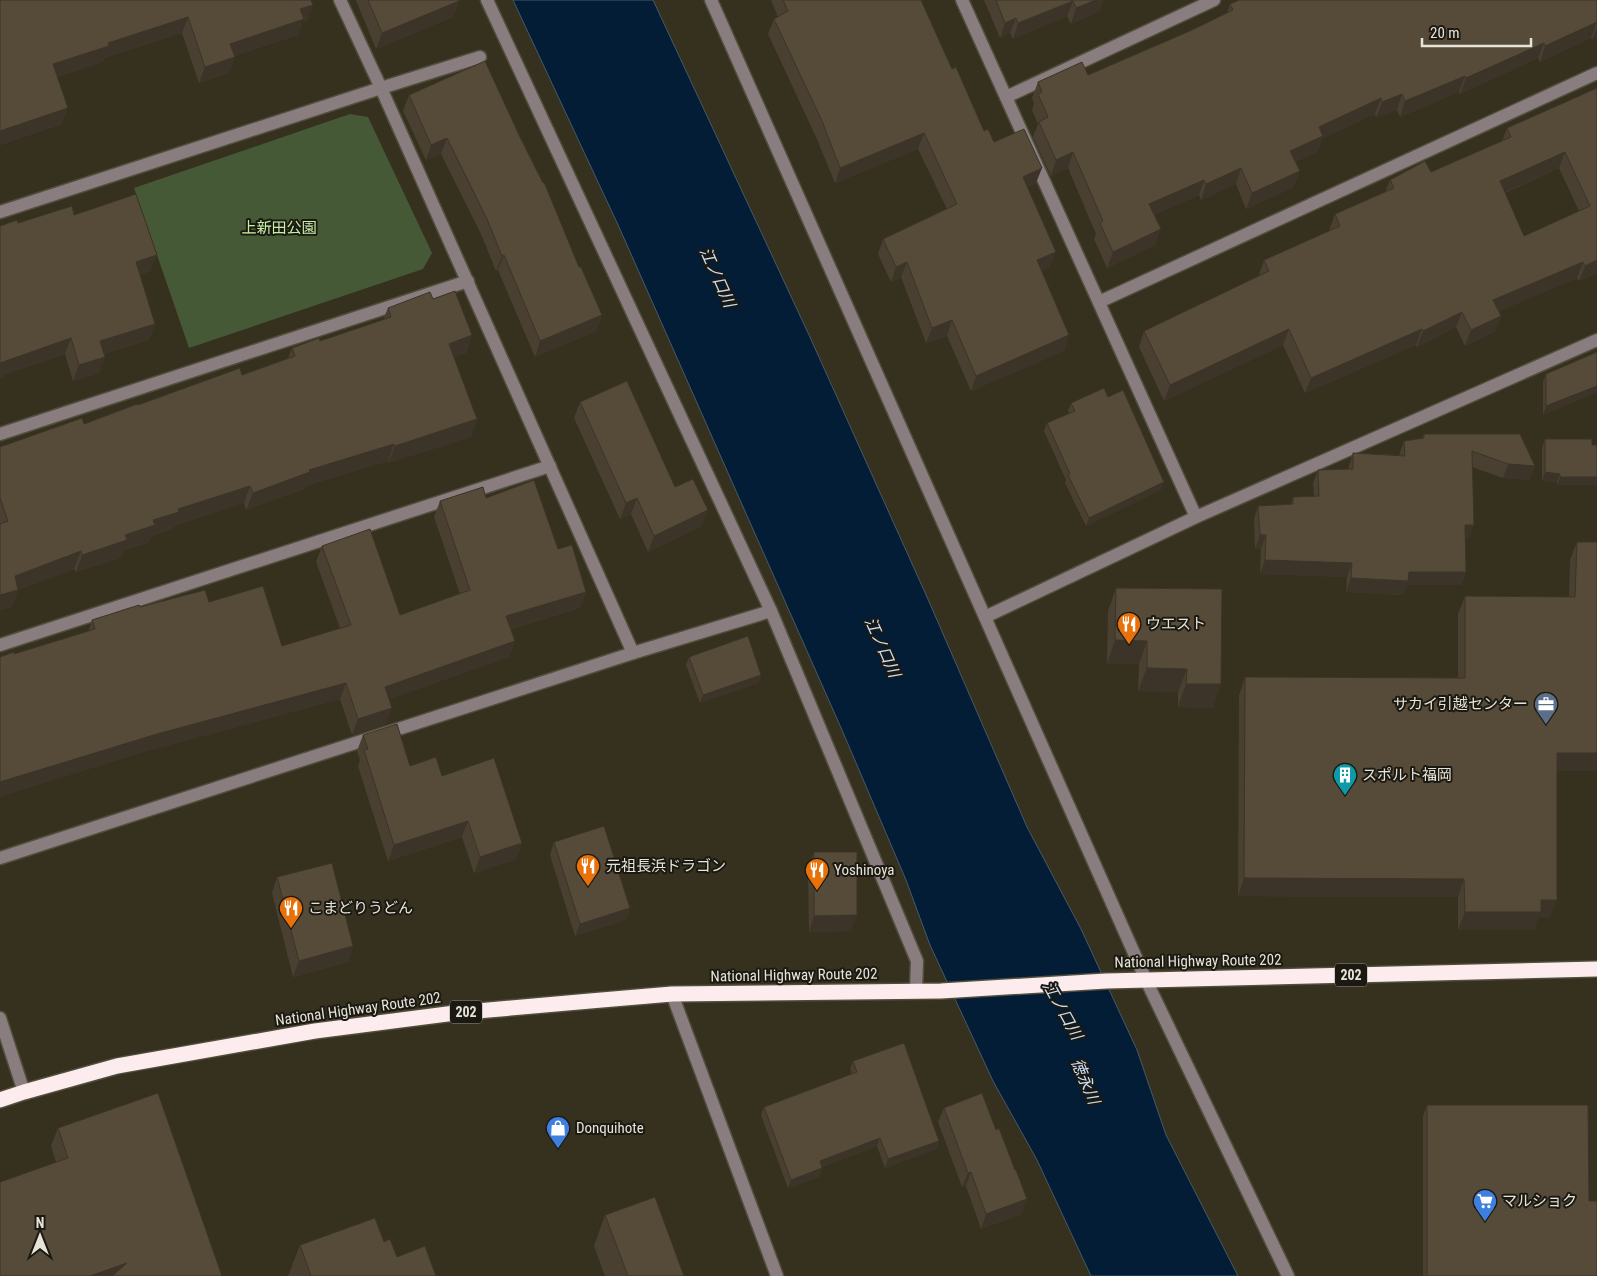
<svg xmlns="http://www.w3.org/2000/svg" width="1597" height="1276" font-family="'Roboto Condensed','Noto Sans JP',sans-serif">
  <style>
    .green { fill: #465937 }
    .water { fill: #031d37; stroke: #475967 }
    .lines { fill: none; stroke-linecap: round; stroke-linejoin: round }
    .minor-casing { stroke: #514e3c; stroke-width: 15 }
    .highway-casing { stroke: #514e3c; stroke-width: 18 }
    .minor { stroke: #897d7f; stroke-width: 12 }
    .highway { stroke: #fdeced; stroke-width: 15 }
    .wall { fill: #4a4031; fill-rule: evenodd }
    .shaded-wall { fill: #3c3428 }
    .building { fill: #564b39; stroke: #3c3428; fill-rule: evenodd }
    .labels { text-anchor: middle; stroke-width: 4; stroke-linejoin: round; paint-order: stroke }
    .shield { fill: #1b1911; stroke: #a9a79c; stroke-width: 1 }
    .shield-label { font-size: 14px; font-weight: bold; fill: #e6e4d8 }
    .park-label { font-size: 15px; fill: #c7f0a7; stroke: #1b1911 }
    .poi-label { font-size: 15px; fill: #e6e4d8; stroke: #1b1911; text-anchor: start }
    .street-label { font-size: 15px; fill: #e6e4d8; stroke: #1b1911 }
    .water-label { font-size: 16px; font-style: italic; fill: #cbe1fa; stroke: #1b1911 }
  </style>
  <rect width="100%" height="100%" fill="#35311e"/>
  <path class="green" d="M350,114L368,117L432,253L423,269L189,348L134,188Z"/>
  <path class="water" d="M513,0H653L809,335L927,597L1027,827L1081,929L1137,1050L1166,1135L1238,1276H1091L1037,1160L993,1081L930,945L906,880L842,730L619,227Z"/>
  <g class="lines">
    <g class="minor-casing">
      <g id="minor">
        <path d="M340,0L381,88L633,653"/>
        <path d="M487,0L771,611L917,961L916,991"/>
        <path d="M711,0L1146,980L1288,1276"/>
        <path d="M962,0L1196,517"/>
        <path d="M1006,97L1214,0"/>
        <path d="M0,212L381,88L480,57"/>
        <path d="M1099,302L1597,73"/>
        <path d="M0,434L468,281"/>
        <path d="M985,617L1196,517L1597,340"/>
        <path d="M0,645L550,466"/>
        <path d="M0,858L633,653L771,611"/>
        <path d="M672,994L777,1276"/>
        <path d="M0,1018L24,1092"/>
      </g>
    </g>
    <g class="highway-casing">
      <path id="highway" d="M0,1100L24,1092L117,1066L315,1031L455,1013L590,1001L672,994L941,991L1106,981L1597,969"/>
    </g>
    <use href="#minor" class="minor"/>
    <use href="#highway" class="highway"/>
  </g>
  <g class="wall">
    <path d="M0,0L313,5L307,21L302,22L298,35L234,56L229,73L199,83L182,33L104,58L103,62L57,77L62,124L0,145Z"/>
    <path d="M356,0H459L453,17L376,49Z"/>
    <path d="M771,0H921L952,69L984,131L994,142L1036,183L1028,187L1050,267L1041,271L1069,335L1064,351L971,391L947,336L926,343L901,277L891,282L878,254L883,239L947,209L918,149L835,183L816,137L768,34L774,19L778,17Z"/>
    <path d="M984,0H1103L1099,12L1071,24L1067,16L1013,39L1010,33L1000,38Z"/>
    <path d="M1597,0V38L1592,40L1591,38L1540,62L1538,58L1460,94L1459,92L1400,117L1397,110L1376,118L1375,114L1323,138L1317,152L1295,162L1294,187L1246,209L1236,184L1201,200L1199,195L1154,215L1155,245L1107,268L1094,239L1096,234L1068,168L1051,176L1033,137L1038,124L1032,110L1034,103L1032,98L1038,82L1088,75L1192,30L1227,13L1230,4Z"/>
    <path d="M1597,88V273L1579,281L1577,278L1499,311L1501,316L1495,331L1465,346L1456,327L1417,347L1416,345L1305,393L1283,345L1164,401L1139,347L1144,331L1259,276V275L1264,260L1329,231L1335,214L1385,192L1390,180L1431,172L1502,141L1507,128ZM1559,168L1579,211L1524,236L1505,193Z"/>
    <path d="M409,95L579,267L602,315L596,331L535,357L498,270L496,271L481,234L441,154L426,160L403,111Z"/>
    <path d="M74,215L151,271L140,275L155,324L149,340L104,354L105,357L99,373L73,381L65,354L4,375V377L0,378V226L18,223Z"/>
    <path d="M433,299L472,335L466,353L454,357L477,419L471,437L388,463V461L305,486L304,489L246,510L244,503L174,526L173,529L151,536L149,542L123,551L120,558L76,572L74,569L18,590L12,607L0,610V447L84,424L138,405L242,375L288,358L292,348L320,341L383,320L388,308Z"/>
    <path d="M1597,352L1543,415V382L1546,374Z"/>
    <path d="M1108,397L1161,490L1086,526L1065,483L1066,480L1044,431L1047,423L1069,413L1068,411L1071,403Z"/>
    <path d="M580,402L675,487L702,526L648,552L631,514L620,519L574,418Z"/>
    <path d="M1424,434H1520L1530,480L1503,478L1472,467L1474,525L1469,538L1465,539L1466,572L1461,585H1407L1403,595L1346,592L1347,577L1260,574L1261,549H1255L1254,519L1258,506L1291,504L1293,497L1314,496L1313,483L1318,470L1348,469L1353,453L1399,455L1404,441L1422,438Z"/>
    <path d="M1545,439L1592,445L1557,485V482L1542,481V448Z"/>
    <path d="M486,498L558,549L586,592L580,608L511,629L515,641L509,657L389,699L386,724L352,735L340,699L151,750L14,654L88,632L92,620L140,607L209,602L282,646L340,628L316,562L322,546L400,615L460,594L434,517L440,501Z"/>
    <path d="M1577,542L1597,771H1557L1550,918H1538L1534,930H1458V897L1238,896L1239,695L1245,677L1458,678V614L1465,596L1569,597L1570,560Z"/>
    <path d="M1116,588L1222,589L1213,708L1178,707V692L1138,691L1139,664H1107L1108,611Z"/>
    <path d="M689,657L761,675L758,683L700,703L686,665Z"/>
    <path d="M363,735L410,766L442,776L522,843L516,859L474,873L462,837L388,861L358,766L360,760L357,751Z"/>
    <path d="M554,842L630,908L626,920L575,936L550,855Z"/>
    <path d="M814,852L851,931L809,932L808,868Z"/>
    <path d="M277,877L353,946L348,962L293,977L272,893Z"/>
    <path d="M853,1061L939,1141L936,1149L885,1168L877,1146L822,1167L819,1177L788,1188L761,1115L764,1107L852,1074L850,1069Z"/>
    <path d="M1427,1105L1589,1201L1597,1276H1423V1116Z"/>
    <path d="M944,1108L996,1130L1015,1170L1022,1214L981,1229L966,1186L962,1187L938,1122Z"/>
    <path d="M58,1128L222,1276L56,1162L51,1146Z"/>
    <path d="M605,1215L684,1276H605L594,1246Z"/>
    <path d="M384,1242L397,1257L436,1276H288L300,1245Z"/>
  </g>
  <g class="shaded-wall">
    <path d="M1096,0H1103L1099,12L1071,24L1076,8Z"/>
    <path d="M459,1L453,17L376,49L382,33Z"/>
    <path d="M1073,1L1067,16L1013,39L1018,23Z"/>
    <path d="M313,5L307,21L302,22L298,35L224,60L230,44L300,9Z"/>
    <path d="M188,17L182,33L104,58L103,62L47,80L53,64L108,43Z"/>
    <path d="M1016,18L1010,33L1000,38L1005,23Z"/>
    <path d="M1597,22L1591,38L1540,62L1545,46Z"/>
    <path d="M1597,27V38L1592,40Z"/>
    <path d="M1544,43L1538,58L1460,94L1466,78Z"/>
    <path d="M235,57L229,73L199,83L205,67Z"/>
    <path d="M1465,76L1459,92L1400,117L1405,101Z"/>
    <path d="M1402,94L1397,110L1376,118L1382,102Z"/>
    <path d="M1381,98L1375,114L1323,138L1317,152L1284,167L1290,151L1319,127Z"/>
    <path d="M68,108L62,124L0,145V131Z"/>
    <path d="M924,133L918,149L835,183L840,168Z"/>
    <path d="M447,138L441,154L426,160L431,145Z"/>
    <path d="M1073,152L1068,168L1051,176L1056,160Z"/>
    <path d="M1565,152L1559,168L1494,197L1500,181Z"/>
    <path d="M1042,168L1036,183L1018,192L1023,177Z"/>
    <path d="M1241,168L1236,184L1201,200L1206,184Z"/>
    <path d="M1300,171L1294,187L1246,209L1252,193Z"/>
    <path d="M1204,180L1199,195L1143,220L1149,204Z"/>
    <path d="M1161,229L1155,245L1107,268L1113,252Z"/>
    <path d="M1056,252L1050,267L1031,276L1037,260Z"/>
    <path d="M157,255L151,271L131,278L136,262Z"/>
    <path d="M504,255L498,270L496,271L502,256Z"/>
    <path d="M1597,260V273L1579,281L1585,266Z"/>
    <path d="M907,262L901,277L891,282L896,267Z"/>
    <path d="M1583,262L1577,278L1488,316L1493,300Z"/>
    <path d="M1462,312L1456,327L1417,347L1423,331Z"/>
    <path d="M602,315L596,331L535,357L540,341Z"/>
    <path d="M1501,316L1495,331L1465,346L1471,330Z"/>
    <path d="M952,320L947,336L926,343L932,328Z"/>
    <path d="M155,324L149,340L94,357L100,341Z"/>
    <path d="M1289,329L1283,345L1164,401L1170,385Z"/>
    <path d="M1422,329L1416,345L1305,393L1311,378Z"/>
    <path d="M472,335L466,353L443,361L449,344Z"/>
    <path d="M1069,335L1064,351L971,391L976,376Z"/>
    <path d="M71,338L65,354L4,375V377L0,378V363Z"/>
    <path d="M105,357L99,373L73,381L79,365Z"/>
    <path d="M1597,386V393L1543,415L1546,406Z"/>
    <path d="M477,419L471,437L388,463L395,446Z"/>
    <path d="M394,444L388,461L305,486L304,489L246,510L253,493L309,470Z"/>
    <path d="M1508,464L1535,466L1530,480L1503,478Z"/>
    <path d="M1545,472L1560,474L1557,482L1542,481Z"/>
    <path d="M1560,477H1597V485H1557Z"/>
    <path d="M1164,482L1161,490L1086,526L1089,518Z"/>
    <path d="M250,486L244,503L174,526L173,529L151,536L149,542L123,551L120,558L76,572L82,555L125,535L153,520L178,509Z"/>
    <path d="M637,498L631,514L620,519L626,503Z"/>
    <path d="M708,510L702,526L648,552L654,536Z"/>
    <path d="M1465,525H1474L1469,538L1460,539Z"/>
    <path d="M1260,535H1266L1261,549H1255Z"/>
    <path d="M81,551L74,569L18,590L12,607L0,610V595L15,576Z"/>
    <path d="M1265,560L1352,563L1347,577L1260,574Z"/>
    <path d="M1409,572H1466L1461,585H1407L1403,595L1346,592L1351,578Z"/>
    <path d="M586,592L580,608L500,632L506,616Z"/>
    <path d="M1115,640L1147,641L1139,664H1107Z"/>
    <path d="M515,641L509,657L379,703L385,687Z"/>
    <path d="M1147,668L1187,669L1178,692L1138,691Z"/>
    <path d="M761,675L758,683L700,703L703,695Z"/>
    <path d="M346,683L340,699L151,750L0,797V782L157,734Z"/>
    <path d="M1186,684H1221L1213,708L1178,707Z"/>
    <path d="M392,708L386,724L352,735L358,719Z"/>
    <path d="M1557,753H1597V771H1550Z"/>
    <path d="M468,821L462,837L388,861L394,845Z"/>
    <path d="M522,843L516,859L474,873L480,857Z"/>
    <path d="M1244,878L1464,879L1458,897L1238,896Z"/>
    <path d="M1541,900H1557L1550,918H1538L1534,930H1458L1465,912Z"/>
    <path d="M630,908L626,920L575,936L580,924Z"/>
    <path d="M857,915L851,931L809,932L814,916Z"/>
    <path d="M353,946L348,962L293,977L299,961Z"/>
    <path d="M880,1138L877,1146L817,1169L820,1161Z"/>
    <path d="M939,1141L936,1149L885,1168L888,1159Z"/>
    <path d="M822,1168L819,1177L788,1188L791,1180Z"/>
    <path d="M971,1172L966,1186L962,1187L968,1173Z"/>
    <path d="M1027,1199L1022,1214L981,1229L986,1214Z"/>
    <path d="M127,1263L123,1276H90Z"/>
  </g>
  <g class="building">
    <path d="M0,0H311L313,5L300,9L304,19L230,44L235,57L205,67L188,17L108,43L109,46L53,64L68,108L0,131Z"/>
    <path d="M368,0H459V1L382,33Z"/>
    <path d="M783,0H921L952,69L956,67L984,131L988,129L994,142L1024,129L1042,168L1023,177L1056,252L1037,260L1069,335L976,376L952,320L932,328L907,262L896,267L883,239L957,204L924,133L840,168L822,121L774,19L788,11Z"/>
    <path d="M996,0H1096L1076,8L1073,1L1018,23L1016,18L1005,23Z"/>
    <path d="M1239,0H1597V22L1545,46L1544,43L1466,78L1465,76L1405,101L1402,94L1382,102L1381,98L1319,127L1323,136L1290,151L1300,171L1252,193L1241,168L1206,184L1204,180L1149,204L1161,229L1113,252L1100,223L1103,221L1073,152L1056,160L1039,122L1048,117L1038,94L1042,92L1038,82L1082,62L1088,75L1192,30L1233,10L1230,4Z"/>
    <path d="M485,61L520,137L543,183L544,182L579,267H581L602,315L540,341L504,255L502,256L487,219L447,138L431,145L409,95Z"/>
    <path d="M1597,88V260L1585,266L1583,262L1493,300L1501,316L1471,330L1462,312L1423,331L1422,329L1311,378L1289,329L1170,385L1144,331L1269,271L1264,260L1340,226L1335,214L1394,188L1390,180L1425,161L1431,172L1511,137L1507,128ZM1565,152L1590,206L1524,236L1500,181Z"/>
    <path d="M136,194L157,255L136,262L155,324L100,341L105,357L79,365L71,338L0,363V226L17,220L18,223L72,206L74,215Z"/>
    <path d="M455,291L472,335L449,344L477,419L395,446L394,444L309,470L310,472L253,493L250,486L178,509L179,512L153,520L155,525L125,535L127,540L82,555L81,551L15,576L18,590L0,595V524L8,521L0,498V447L82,418L84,424L137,404L138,405L240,368L242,375L295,356L292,348L319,338L320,341L391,317L388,308L430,292L433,299Z"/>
    <path d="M1597,352V386L1546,406V374Z"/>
    <path d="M627,381L675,487L693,479L708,510L654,536L637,498L626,503L580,402Z"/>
    <path d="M1104,388L1108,397L1123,390L1164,482L1089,518L1068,475L1070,474L1047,423L1075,411L1071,403Z"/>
    <path d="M1424,434H1520L1535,466L1508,464L1472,451L1474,525H1465L1466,572H1409L1408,581L1351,578L1352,563L1265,560L1266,535H1260L1258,506L1293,504V497L1319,496L1318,470L1353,469V453L1405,456L1404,441L1424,438Z"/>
    <path d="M1545,439H1592V445H1597V477H1560V474L1545,472Z"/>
    <path d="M534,480L558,549L572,545L586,592L506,616L515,641L385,687L392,708L358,719L346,683L157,734L0,782V657L14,652V654L95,629L92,620L139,605L140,607L205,590L209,602L263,586L282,646L351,625L322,546L370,529L400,615L470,590L440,501L483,487L486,498Z"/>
    <path d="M1577,542H1597V753H1557V900H1541V912H1465L1464,879L1244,878L1245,677L1465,678V596L1575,597Z"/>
    <path d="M1116,588L1222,589L1221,684H1186L1187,669L1147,668V641L1115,640Z"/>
    <path d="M748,636L761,675L703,695L689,657Z"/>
    <path d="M397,724L410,766L436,757L442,776L494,758L522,843L480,857L468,821L394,845L364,750L368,749L363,735Z"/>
    <path d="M604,826L630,908L580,924L554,842Z"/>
    <path d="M814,852H857V915L814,916Z"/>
    <path d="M332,863L353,946L299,961L277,877Z"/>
    <path d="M904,1043L939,1141L888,1159L880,1138L820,1161L822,1168L791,1180L764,1107L857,1072L853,1061Z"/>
    <path d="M158,1093L222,1276H112L127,1263L90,1276H0V1182L68,1158L58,1128Z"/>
    <path d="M982,1093L996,1130L999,1128L1015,1170H1016L1027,1199L986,1214L971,1172L968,1173L944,1108Z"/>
    <path d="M1427,1105H1588L1589,1201H1597V1276H1427Z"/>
    <path d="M655,1197L684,1276H628L605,1215Z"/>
    <path d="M375,1218L384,1242L390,1239L397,1257L425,1246L436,1276H311L300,1245Z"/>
  </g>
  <defs>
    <g id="restaurant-pin" transform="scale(1.25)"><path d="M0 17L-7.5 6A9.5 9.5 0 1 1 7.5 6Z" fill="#e8710a" stroke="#1b1911"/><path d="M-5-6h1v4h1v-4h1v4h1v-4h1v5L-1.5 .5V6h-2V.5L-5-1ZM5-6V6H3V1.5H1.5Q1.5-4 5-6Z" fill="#fff"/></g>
    <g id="office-pin" transform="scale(1.25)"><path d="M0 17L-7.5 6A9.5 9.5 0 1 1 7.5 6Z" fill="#5c6f8a" stroke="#1b1911"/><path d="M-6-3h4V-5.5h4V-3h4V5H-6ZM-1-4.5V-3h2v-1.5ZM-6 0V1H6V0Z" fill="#fff"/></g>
    <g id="building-pin" transform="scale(1.25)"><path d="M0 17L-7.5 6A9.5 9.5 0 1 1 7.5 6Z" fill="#0f9aa8" stroke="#1b1911"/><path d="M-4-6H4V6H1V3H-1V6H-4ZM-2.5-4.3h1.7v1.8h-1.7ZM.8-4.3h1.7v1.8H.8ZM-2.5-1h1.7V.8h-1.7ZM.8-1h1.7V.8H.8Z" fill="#fff"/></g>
    <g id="shop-pin" transform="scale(1.25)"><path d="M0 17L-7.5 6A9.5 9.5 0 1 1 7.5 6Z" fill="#3f7fe0" stroke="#1b1911"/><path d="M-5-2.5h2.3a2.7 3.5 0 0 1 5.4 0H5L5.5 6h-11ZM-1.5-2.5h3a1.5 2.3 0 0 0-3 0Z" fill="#fff"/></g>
    <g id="supermarket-pin" transform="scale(1.25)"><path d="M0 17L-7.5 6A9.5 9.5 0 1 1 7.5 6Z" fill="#3f7fe0" stroke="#1b1911"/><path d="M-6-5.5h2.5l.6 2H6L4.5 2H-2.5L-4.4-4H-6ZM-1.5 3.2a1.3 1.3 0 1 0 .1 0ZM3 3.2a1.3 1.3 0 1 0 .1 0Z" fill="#fff"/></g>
  </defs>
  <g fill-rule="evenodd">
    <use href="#restaurant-pin" x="1129" y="624"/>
    <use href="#office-pin" x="1546" y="704"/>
    <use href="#building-pin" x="1345" y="775"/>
    <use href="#restaurant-pin" x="588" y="866"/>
    <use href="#restaurant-pin" x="817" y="870"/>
    <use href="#restaurant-pin" x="291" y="908"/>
    <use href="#shop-pin" x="558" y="1128"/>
    <use href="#supermarket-pin" x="1485" y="1201"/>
  </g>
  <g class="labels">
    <g class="shield">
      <rect x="1335" y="963.5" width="32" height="23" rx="4"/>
      <rect x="450" y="1000.5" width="32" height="23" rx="4"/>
    </g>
    <g class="shield-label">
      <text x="1351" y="980">202</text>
      <text x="466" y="1017">202</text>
    </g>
    <g class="park-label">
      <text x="279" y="233">上新田公園</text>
    </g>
    <g class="poi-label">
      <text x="1146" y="629">ウエスト</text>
      <text x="1528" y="709" text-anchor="end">サカイ引越センター</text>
      <text x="1362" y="780">スポルト福岡</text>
      <text x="606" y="871">元祖長浜ドラゴン</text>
      <text x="834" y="875">Yoshinoya</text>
      <text x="308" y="913">こまどりうどん</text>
      <text x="576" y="1133">Donquihote</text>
      <text x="1502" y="1206">マルショク</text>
    </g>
    <g class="street-label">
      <text transform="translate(1198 961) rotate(-1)" y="5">National Highway Route 202</text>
      <text transform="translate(794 975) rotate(-1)" y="5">National Highway Route 202</text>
      <text transform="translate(358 1009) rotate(-8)" y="5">National Highway Route 202</text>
    </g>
    <g class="water-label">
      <text transform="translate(718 277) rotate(66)" y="6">江ノ口川</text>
      <text transform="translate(883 647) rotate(66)" y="6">江ノ口川</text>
      <text transform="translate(1063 1010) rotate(61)" y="6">江ノ口川</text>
      <text transform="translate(1086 1081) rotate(67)" y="6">徳永川</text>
    </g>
  </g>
  <g transform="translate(40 1236)" stroke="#1b1911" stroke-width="4" paint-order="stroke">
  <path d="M0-4L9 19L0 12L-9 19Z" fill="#e6e4d8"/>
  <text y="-8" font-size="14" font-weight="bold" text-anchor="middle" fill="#e6e4d8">N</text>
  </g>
  <path d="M1422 38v8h109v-8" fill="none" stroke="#e6e4d8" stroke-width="2.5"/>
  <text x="1430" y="38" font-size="15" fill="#e6e4d8" stroke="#1b1911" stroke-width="4" paint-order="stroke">20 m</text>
</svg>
